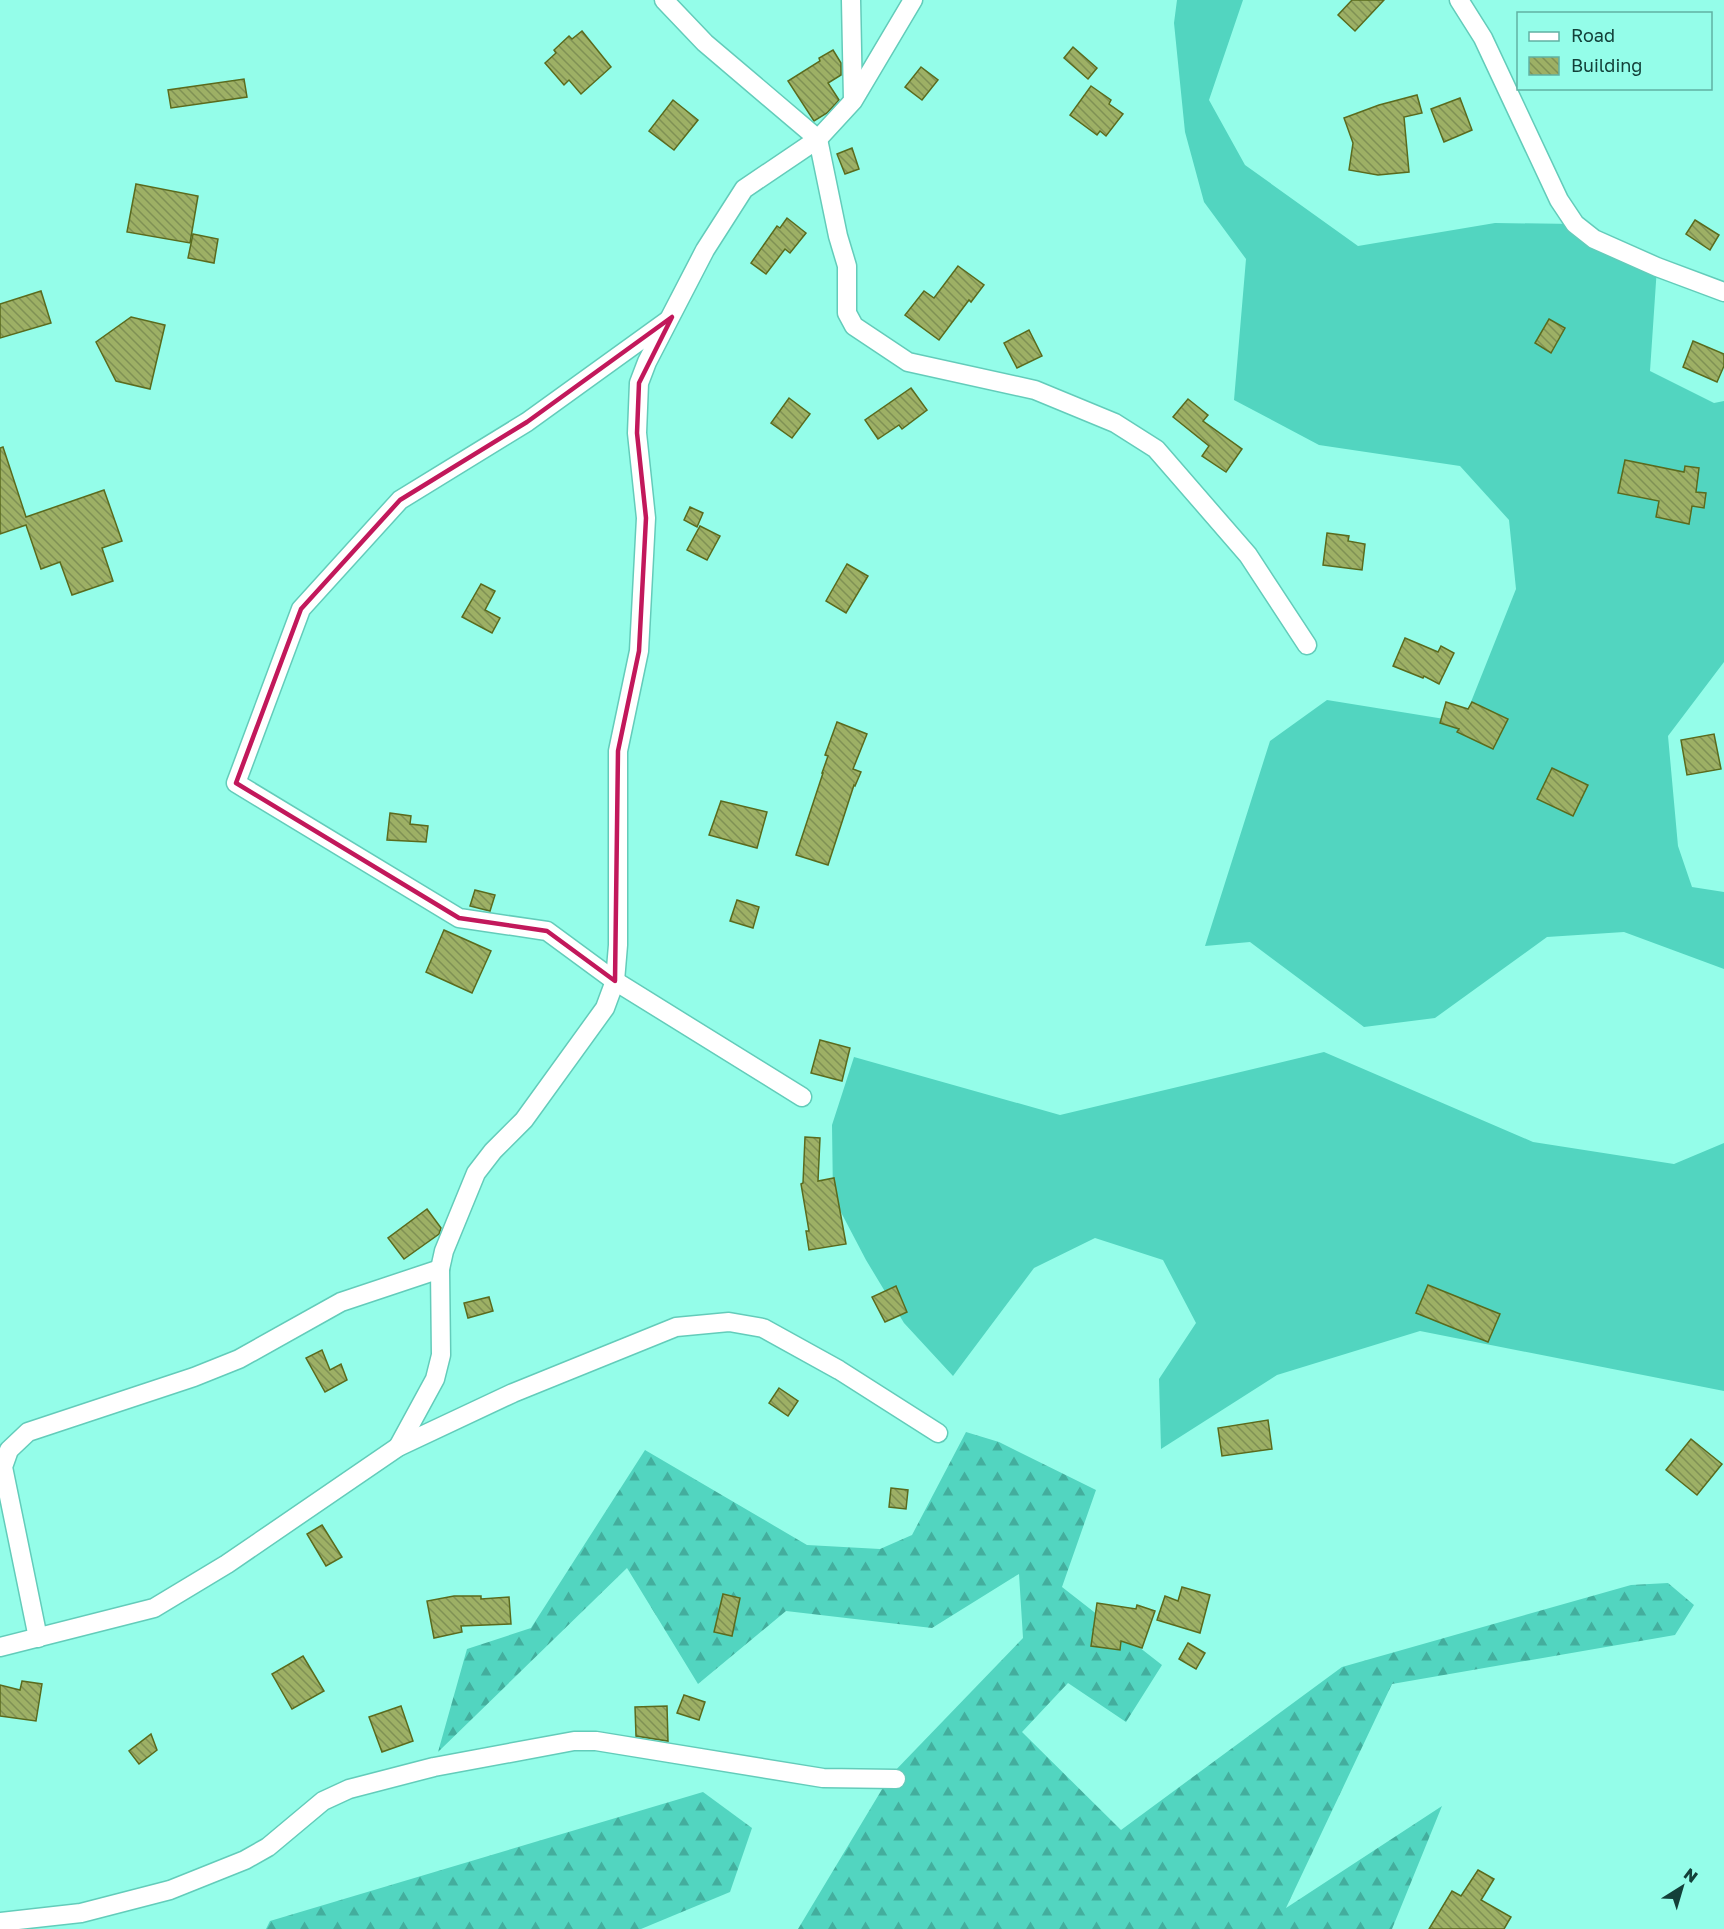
<svg xmlns="http://www.w3.org/2000/svg" width="1724" height="1929" font-family="'Golos Text',sans-serif">
  <style>
    .grass { fill: #52d5c0 }
    .forest { fill: url(#forest-firs) }
    .building { fill: url(#building-back-hatch); stroke: #5a6b1e; stroke-width: 1.5 }
    .lines { fill: none; stroke-linecap: round; stroke-linejoin: round }
    .minor-casing { stroke: #63ccba; stroke-width: 21 }
    .minor { stroke: #fff; stroke-width: 18 }
    .marked { fill: none; stroke: #c2185b; stroke-width: 4.5; stroke-linejoin: round }
  </style>
  <defs>
    <pattern id="forest-firs" width="22" height="20" patternUnits="userSpaceOnUse" patternTransform="scale(1.5)"><rect width="22" height="20" fill="#52d5c0"/><path d="M5 1l3.5 6h-7zM16 11l3.5 6h-7z" fill="#43ae9d"/></pattern>
    <pattern id="building-back-hatch" width="6" height="6" patternUnits="userSpaceOnUse" patternTransform="scale(1.5)"><rect width="6" height="6" fill="#9db065"/><path d="M-1 5l2 2M0 0l6 6M5-1l2 2" fill="none" stroke="#7f9154"/></pattern>
  </defs>
  <rect width="100%" height="100%" fill="#94fde9"/>
  <g class="grass">
    <path d="M1177,0H1243L1209,100L1245,165L1358,246L1495,223L1575,224L1657,267L1650,371L1714,403L1724,401V662L1668,736L1678,846L1692,887L1724,892V969L1624,932L1547,937L1435,1018L1364,1027L1250,942L1205,946L1270,741L1327,700L1463,722L1516,589L1509,520L1460,466L1319,445L1234,400L1246,259L1204,202L1185,132L1174,23Z"/>
    <path d="M1324,1052L1533,1142L1674,1164L1724,1143V1391L1420,1331L1277,1375L1161,1449L1159,1379L1196,1323L1163,1260L1095,1238L1034,1268L953,1376L904,1323L866,1260L833,1197L832,1125L854,1057L1060,1115Z"/>
  </g>
  <g class="forest">
    <path d="M966,1432L999,1442L1096,1490L1062,1587L1162,1665L1126,1722L1068,1683L1022,1732L1121,1830L1342,1667L1631,1585L1668,1583L1694,1605L1675,1635L1392,1684L1286,1908L1442,1806L1392,1929H798L890,1776L1023,1638L1019,1574L932,1628L786,1611L698,1684L627,1568L438,1752L467,1649L531,1628L645,1450L807,1545L880,1549L912,1535Z"/>
    <path d="M703,1792L752,1828L730,1892L641,1929H266L270,1921Z"/>
  </g>
  <g class="building">
    <path d="M1352,0H1384L1355,31L1338,15Z"/>
    <path d="M582,31L611,67L581,94L569,80L564,85L545,63L556,53L554,50L569,36L572,39Z"/>
    <path d="M1073,47L1097,68L1088,79L1064,58Z"/>
    <path d="M833,50L841,63V75L828,83L839,100L827,113L814,121L788,81L820,61L819,58Z"/>
    <path d="M921,67L938,80L922,100L905,87Z"/>
    <path d="M244,79L247,97L171,108L168,90Z"/>
    <path d="M1091,86L1111,100L1109,104L1123,114L1106,136L1100,131L1097,135L1070,115Z"/>
    <path d="M1417,95L1422,113L1404,117L1409,172L1378,175L1349,170L1353,143L1344,118L1379,105Z"/>
    <path d="M1460,98L1472,130L1444,142L1431,109Z"/>
    <path d="M673,100L698,120L674,150L649,131Z"/>
    <path d="M852,148L859,169L845,174L837,154Z"/>
    <path d="M136,184L198,196L190,243L127,232Z"/>
    <path d="M787,218L806,233L790,253L785,249L766,274L751,263L777,226L780,228Z"/>
    <path d="M1695,220L1719,235L1710,250L1686,234Z"/>
    <path d="M193,234L218,239L214,263L188,258Z"/>
    <path d="M958,266L984,285L971,302L969,300L939,340L905,315L924,291L934,298Z"/>
    <path d="M41,291L51,323L0,338V304Z"/>
    <path d="M131,317L165,325L150,389L116,381L96,342Z"/>
    <path d="M1549,319L1565,328L1551,353L1535,343Z"/>
    <path d="M1029,330L1042,356L1017,368L1004,343Z"/>
    <path d="M1693,341L1724,354V366L1717,382L1683,367Z"/>
    <path d="M911,388L927,410L902,429L899,425L878,439L865,420Z"/>
    <path d="M789,398L810,414L792,438L771,423Z"/>
    <path d="M1188,399L1208,415L1203,421L1242,449L1226,472L1202,456L1209,446L1173,417Z"/>
    <path d="M3,447L26,517L104,490L122,541L102,548L113,581L72,595L60,562L41,569L26,525L0,534V448Z"/>
    <path d="M1625,460L1684,472L1685,466L1699,468L1696,492L1706,493L1704,508L1692,506L1689,524L1656,517L1659,501L1618,493Z"/>
    <path d="M690,507L703,513L697,527L684,520Z"/>
    <path d="M700,526L720,536L707,560L687,550Z"/>
    <path d="M1327,533L1349,536L1348,541L1365,544L1362,570L1323,565Z"/>
    <path d="M847,564L868,576L846,613L826,601Z"/>
    <path d="M481,584L495,591L485,610L500,618L492,633L462,617Z"/>
    <path d="M1405,638L1438,652L1441,646L1454,653L1439,684L1424,676L1423,678L1393,666Z"/>
    <path d="M1446,702L1468,709L1472,702L1508,719L1493,749L1457,732L1459,729L1440,723Z"/>
    <path d="M837,722L867,734L853,769L861,772L855,786L854,785L828,865L796,855L823,773H822L828,756L825,755Z"/>
    <path d="M1714,734L1721,769L1687,775L1681,740Z"/>
    <path d="M1552,768L1588,785L1573,816L1537,799Z"/>
    <path d="M721,801L767,812L757,848L709,835Z"/>
    <path d="M390,813L411,816L410,824L428,826L426,842L387,840Z"/>
    <path d="M475,890L495,895L490,911L470,906Z"/>
    <path d="M737,900L759,907L753,928L730,921Z"/>
    <path d="M444,930L491,951L472,993L426,972Z"/>
    <path d="M820,1040L850,1048L842,1081L811,1073Z"/>
    <path d="M805,1137L820,1138L818,1181L834,1178L846,1244L809,1250L806,1231H809L801,1184L803,1183Z"/>
    <path d="M427,1209L441,1228L439,1234L404,1259L388,1238Z"/>
    <path d="M1428,1285L1500,1314L1488,1342L1416,1313Z"/>
    <path d="M896,1286L907,1312L885,1322L872,1297Z"/>
    <path d="M489,1297L493,1311L468,1318L464,1303Z"/>
    <path d="M322,1350L330,1370L341,1364L347,1380L325,1392L306,1358Z"/>
    <path d="M779,1388L798,1401L788,1416L769,1403Z"/>
    <path d="M1268,1420L1272,1449L1222,1456L1218,1428Z"/>
    <path d="M1691,1439L1722,1464L1697,1495L1666,1470Z"/>
    <path d="M891,1488L908,1490L906,1509L889,1507Z"/>
    <path d="M322,1525L342,1557L326,1566L307,1534Z"/>
    <path d="M1182,1587L1210,1595L1200,1633L1157,1620L1165,1596L1178,1601Z"/>
    <path d="M723,1594L740,1598L732,1636L714,1632Z"/>
    <path d="M454,1596H481V1599L509,1597L511,1624L461,1626L462,1632L434,1638L427,1601Z"/>
    <path d="M1097,1603L1136,1609L1137,1605L1155,1611L1142,1648L1121,1641L1120,1650L1091,1646Z"/>
    <path d="M1188,1643L1205,1653L1196,1669L1179,1659Z"/>
    <path d="M303,1656L324,1691L292,1709L272,1674Z"/>
    <path d="M22,1681L42,1684L36,1721L0,1716V1685L20,1690Z"/>
    <path d="M684,1695L705,1702L699,1720L677,1713Z"/>
    <path d="M401,1706L413,1741L382,1752L369,1717Z"/>
    <path d="M667,1706L668,1741L636,1736L635,1707Z"/>
    <path d="M151,1734L157,1750L139,1764L129,1751Z"/>
    <path d="M1478,1870L1494,1879L1481,1900L1511,1917L1504,1929H1429L1452,1891L1461,1896Z"/>
  </g>
  <g class="lines">
    <g class="minor-casing">
      <g id="minor">
        <path d="M664,0L705,43L818,139L838,236L847,266V313L854,326L908,362L1035,390L1115,423L1156,449L1248,555L1307,645"/>
        <path d="M851,0L853,100"/>
        <path d="M1459,0L1483,38L1559,200L1575,224L1594,239L1657,267L1724,292"/>
        <path d="M667,321L527,422L400,500L301,609L236,783L459,918L547,931L615,981L802,1097"/>
        <path d="M398,1447L435,1379L441,1355L440,1269L444,1251L476,1173L493,1151L524,1120L605,1008L615,981L618,945V751L639,651L646,518L637,433L639,383L647,362L705,250L744,189L818,139L853,101L913,0"/>
        <path d="M38,1638L3,1467L9,1450L28,1432L194,1377L239,1359L341,1302L440,1269"/>
        <path d="M0,1647L154,1608L227,1564L398,1447L513,1393L676,1327L729,1322L763,1328L839,1370L938,1433"/>
        <path d="M0,1922L81,1913L170,1890L245,1860L268,1847L323,1801L349,1789L434,1767L574,1741H596L823,1778L896,1779"/>
      </g>
    </g>
    <use href="#minor" class="minor"/>
  </g>
  <path class="marked" d="M672,317L639,383L637,433L646,518L639,651L618,751L615,981L547,931L459,918L236,783L301,609L400,500L527,422Z"/>
  <rect x="1517" y="12" width="195" height="78" fill="#94fde9" stroke="#60b1a3" stroke-width="1.5"/>
  <rect x="1529" y="32" width="30" height="9" fill="#ffffff" stroke="#60b1a3" stroke-width="1.5"/>
  <text x="1571" y="42" font-size="18" fill="#134039">Road</text>
  <rect x="1529" y="57" width="30" height="18" fill="url(#building-back-hatch)" stroke="#60b1a3" stroke-width="1.5"/>
  <text x="1571" y="72" font-size="18" fill="#134039">Building</text>
  <g transform="translate(1682 1887) rotate(37)" stroke="#94fde9" stroke-width="4.5" paint-order="stroke">
  <path d="M0-4.5L10 22L0 15L-10 22Z" fill="#134039"/>
  <text y="-9" font-size="16" font-weight="bold" text-anchor="middle" fill="#134039">N</text>
  </g>
</svg>
